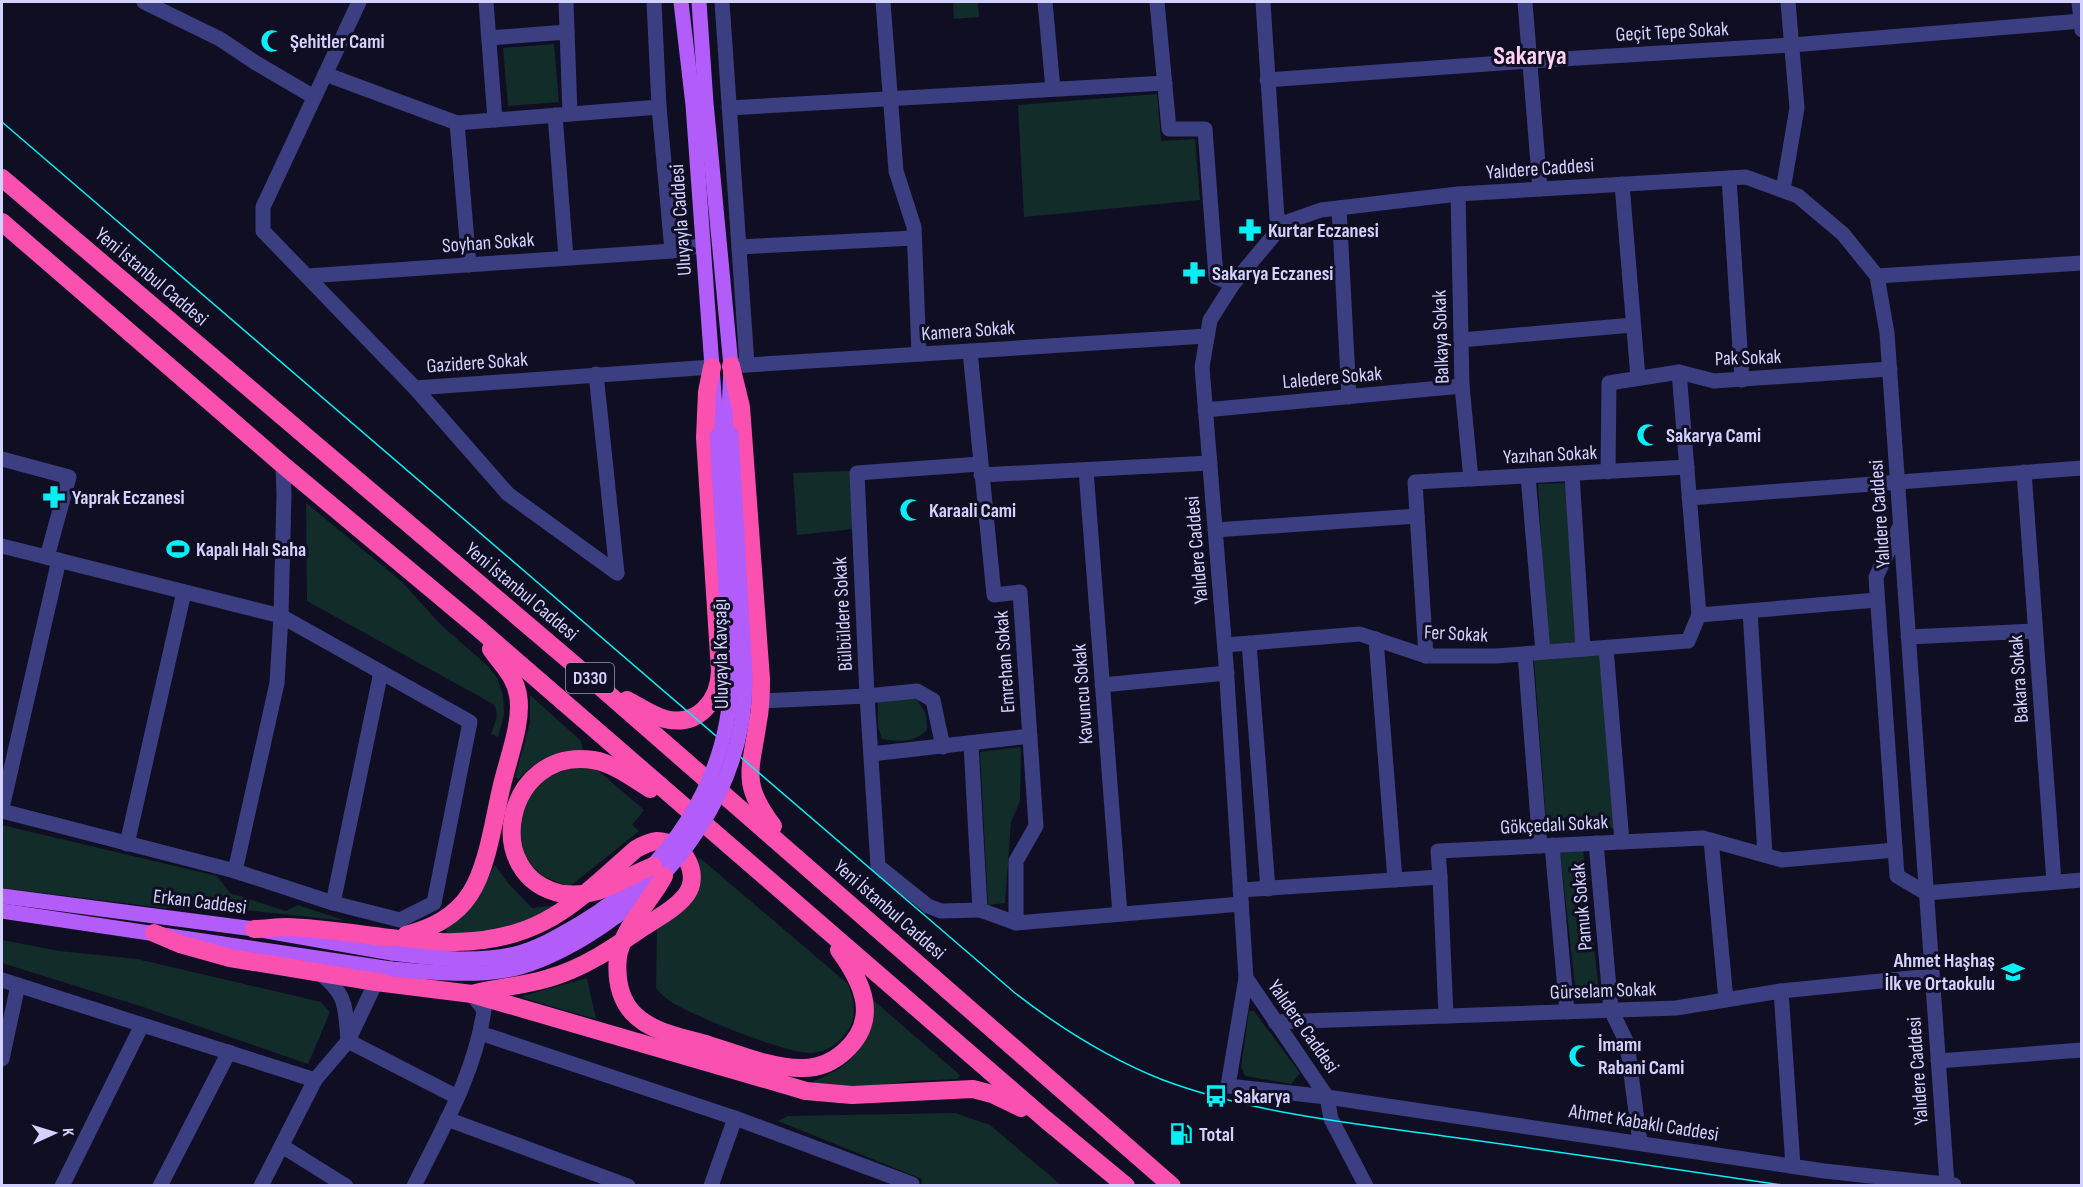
<svg xmlns="http://www.w3.org/2000/svg" width="2083" height="1187" font-family="'Sofia Sans Condensed',sans-serif">
  <style>
    .green { fill: #122c29 }
    .lines { fill: none; stroke-linecap: round; stroke-linejoin: round }
    .minor { stroke: #3b3e80; stroke-width: 15 }
    .major { stroke: #b25cfa; stroke-width: 15 }
    .highway { stroke: #fa50af; stroke-width: 18 }
    .tram { stroke: #07eff4; stroke-width: 1.5 }
    .major-bridge { stroke: #b25cfa; stroke-width: 15 }
    .highway-bridge { stroke: #fa50af; stroke-width: 18 }
    .labels { text-anchor: middle; stroke-width: 6; stroke-linejoin: round; paint-order: stroke }
    .shield { fill: #100e22; stroke: #9896bc; stroke-width: 1.5 }
    .shield-label { font-size: 18px; font-weight: bold; fill: #d3d1fe }
    .street-label { font-size: 20px; fill: #d3d1fe; stroke: #100e22 }
    .poi-label { font-size: 20px; font-weight: bold; fill: #d3d1fe; stroke: #100e22; text-anchor: start }
    .district-label { font-size: 26px; font-weight: bold; fill: #fed3f2; stroke: #100e22 }
  </style>
  <rect width="100%" height="100%" fill="#100e22"/>
  <g class="green">
    <path d="M953,2H978L979,17L954,19Z"/>
    <path d="M554,44L559,102L508,106L503,48Z"/>
    <path d="M1157,94L1161,141L1195,139L1200,200L1024,217L1018,105Z"/>
    <path d="M850,471L854,529L797,535L793,473Z"/>
    <path d="M1566,483L1576,642L1547,645L1538,484Z"/>
    <path d="M306,503L402,582L441,625L489,667L497,678L503,696L504,715L498,737L491,734C494,724 501,713 493,704L307,601Z"/>
    <path d="M1601,653L1616,828L1547,834L1534,659Z"/>
    <path d="M530,695L581,741L583,750C557,750 536,759 519,779L515,777L530,723Z"/>
    <path d="M916,698L926,714L927,730C913,743 900,742 882,739L878,726V701Z"/>
    <path d="M1021,747L1020,801L1011,822L1005,903L988,905L980,752Z"/>
    <path d="M582,768L596,769L644,810L632,825L639,831L569,887L543,876L533,867L525,856L518,829L530,793L547,777L569,769Z"/>
    <path d="M2,825L217,876L230,893L286,911L298,905L346,921L209,906L164,908L2,888Z"/>
    <path d="M1583,850L1599,991L1576,994L1560,852Z"/>
    <path d="M700,858L848,984C854,999 857,1014 849,1029C841,1042 827,1052 812,1053C787,1054 696,1017 673,1003C666,999 661,994 656,988L657,929C680,912 709,895 698,862Z"/>
    <path d="M495,865L508,883L532,908L559,905C530,921 480,941 446,933L447,928L474,902Z"/>
    <path d="M2,940L59,951L137,959L321,1002L330,1012L308,1064L143,1007L2,963Z"/>
    <path d="M587,978L596,1019L520,997Z"/>
    <path d="M873,1000L960,1075L958,1079L911,1081L866,1087L815,1083L814,1081C861,1062 864,1047 873,1000Z"/>
    <path d="M1249,1011H1254L1300,1073L1291,1084L1245,1076L1241,1067Z"/>
    <path d="M955,1113L990,1125L1061,1185H921L922,1179L778,1121L788,1116Z"/>
  </g>
  <g class="lines">
    <g class="minor">
      <path d="M144,2L220,39L256,63L314,97"/>
      <path d="M359,2L263,207V231L415,388L712,367"/>
      <path d="M486,2L495,120"/>
      <path d="M566,2L570,114"/>
      <path d="M654,2L659,107L672,251L703,245"/>
      <path d="M722,2L747,364"/>
      <path d="M883,2L896,171L914,227L919,354"/>
      <path d="M1045,2L1053,89"/>
      <path d="M1157,2L1169,129H1205L1216,277L1233,284"/>
      <path d="M1263,2L1277,218L1284,223"/>
      <path d="M1525,2L1540,189"/>
      <path d="M2079,2L2082,30"/>
      <path d="M489,38L567,32"/>
      <path d="M325,74L457,123L659,107"/>
      <path d="M1267,80L1529,61L1792,45L2082,21"/>
      <path d="M729,108L1165,83"/>
      <path d="M555,115L566,258"/>
      <path d="M457,123L469,265"/>
      <path d="M1729,178L1742,380"/>
      <path d="M1622,184L1638,378"/>
      <path d="M1783,190L1797,108L1788,2"/>
      <path d="M1458,194L1462,386L1471,479"/>
      <path d="M1339,208L1349,397"/>
      <path d="M739,247L914,238"/>
      <path d="M307,276L672,251"/>
      <path d="M1877,276L2082,263"/>
      <path d="M1461,340L1633,325"/>
      <path d="M970,351L994,595L1020,592L1036,826L1016,861V923"/>
      <path d="M731,366L1207,336"/>
      <path d="M1679,372L1699,615"/>
      <path d="M596,374L617,573"/>
      <path d="M415,388L508,494L617,573"/>
      <path d="M1205,410L1462,386"/>
      <path d="M2,459L69,477L47,557"/>
      <path d="M980,464L857,473L867,696L878,866L928,906L941,911L980,910"/>
      <path d="M1086,470L1120,914"/>
      <path d="M1608,472L1609,383L1679,372L1714,381L1890,369"/>
      <path d="M2024,472L2054,882"/>
      <path d="M1572,474L1583,649"/>
      <path d="M981,475L1210,463"/>
      <path d="M1528,476L1543,652"/>
      <path d="M1689,498L2082,468"/>
      <path d="M1900,526L1876,577L1897,876L1926,893L2082,880"/>
      <path d="M1215,530L1417,516"/>
      <path d="M2,546L281,616L470,722L434,903L400,920L333,903L235,871L277,683L281,616L284,494L283,465"/>
      <path d="M1750,611L1765,855"/>
      <path d="M1908,637L2035,631"/>
      <path d="M1376,639L1395,880"/>
      <path d="M1249,643L1268,889"/>
      <path d="M1225,645L1360,634L1426,656H1496L1688,641L1699,615L1877,600"/>
      <path d="M1606,648L1622,842"/>
      <path d="M1525,654L1540,846"/>
      <path d="M1426,656L1415,482L1687,467"/>
      <path d="M1102,685L1227,673"/>
      <path d="M761,701L867,696L917,691L933,700L943,747"/>
      <path d="M971,744L980,910L1016,923L1241,904"/>
      <path d="M871,754L1030,736"/>
      <path d="M2,808L59,560"/>
      <path d="M2,811L235,871"/>
      <path d="M1711,840L1726,1000"/>
      <path d="M1596,843L1611,1010L1627,1043L1640,1143"/>
      <path d="M127,844L184,592"/>
      <path d="M1552,845L1567,1012"/>
      <path d="M1440,877L1446,1016"/>
      <path d="M1240,890L1440,877L1438,851L1703,838L1782,860L1895,850"/>
      <path d="M333,903L381,672"/>
      <path d="M319,973C348,994 345,1008 348,1041"/>
      <path d="M1246,978L1228,1086L1327,1097L1824,1171L1954,1185"/>
      <path d="M2,980L315,1080"/>
      <path d="M1781,991L1793,1166"/>
      <path d="M1275,1022L1676,1008L1781,991L1931,976"/>
      <path d="M480,1033L735,1118L912,1184L911,1186"/>
      <path d="M348,1041L457,1097"/>
      <path d="M2,1059L18,985"/>
      <path d="M1938,1061L2082,1050"/>
      <path d="M447,1119L628,1186"/>
      <path d="M282,1146L346,1186"/>
      <path d="M62,1186L142,1025"/>
      <path d="M160,1186L229,1052"/>
      <path d="M261,1186L315,1080L348,1041L376,982"/>
      <path d="M414,1186C442,1129 475,1074 484,1010L472,994"/>
      <path d="M711,1186L735,1118"/>
      <path d="M1366,1186L1331,1119L1327,1097L1246,978L1226,664L1202,367L1210,320L1233,284L1284,223L1321,210L1458,194L1746,177L1798,196L1843,234L1877,276L1887,333L1947,1184"/>
    </g>
    <g class="major">
      <path d="M681,2L693,105L717,436"/>
      <path d="M699,2L706,103L731,366L729,412L731,434"/>
      <path d="M2,896L254,929L392,953"/>
      <path d="M2,911L391,969"/>
    </g>
    <g class="highway">
      <path d="M2,178L597,684L1172,1186"/>
      <path d="M2,222L283,465L477,627L1045,1119L1126,1186"/>
      <path d="M731,366L741,407L761,679C761,693 761,707 758,721C751,770 740,783 773,826"/>
      <path d="M627,700C639,706 651,715 665,719C698,727 719,701 720,671L705,438L707,392L712,367"/>
      <path d="M563,894C478,877 506,746 593,760C613,763 633,778 650,789"/>
      <path d="M254,929C265,929 276,927 286,927C370,929 463,963 543,922C577,905 607,874 636,849C643,845 649,842 657,841C683,841 702,874 686,895C675,909 657,918 642,928C613,948 584,968 549,978C524,986 498,987 472,994"/>
      <path d="M154,933L180,944L230,958L376,982L472,994L806,1091L852,1095L973,1089L992,1094L1021,1108"/>
      <path d="M406,935C432,928 455,917 470,894C488,867 494,817 502,785C508,759 523,721 518,695C515,676 501,664 491,649"/>
      <path d="M618,956C616,976 618,996 632,1012C650,1032 681,1037 706,1044C735,1053 773,1069 803,1068C818,1068 833,1062 845,1051C880,1019 863,983 839,950"/>
    </g>
    <path class="tram" d="M2,122L1015,993C1060,1028 1110,1059 1163,1080C1257,1115 1367,1125 1466,1139C1574,1154 1681,1170 1789,1186"/>
    <g class="major-bridge">
      <path d="M392,953C432,958 475,963 515,954C539,948 560,935 581,923C669,870 730,780 731,676L717,436"/>
      <path d="M391,969C431,972 473,977 513,969C538,963 562,951 584,938C676,883 747,786 745,675L731,434"/>
    </g>
    <g class="highway-bridge">
      <path d="M563,894C601,898 620,879 653,866"/>
      <path d="M618,956C625,924 649,904 664,876"/>
    </g>
  </g>
  <defs>
    <g id="mosque-bare" transform="scale(1.8)"><path d="M3.5-4.9A6 6 0 1 0 3.5 4.9A5 5 0 1 1 3.5-4.9Z" fill="#07eff4" stroke="#100e22" stroke-width="2.5" paint-order="stroke"/></g>
    <g id="pharmacy-bare" transform="scale(1.8)"><path d="M-2-6h4v4h4v4h-4v4h-4v-4h-4v-4h4Z" fill="#07eff4" stroke="#100e22" stroke-width="2.5" paint-order="stroke"/></g>
    <g id="stadium-bare" transform="scale(1.8)"><path d="M0-5a6.5 5 0 1 0 0 10a6.5 5 0 1 0 0-10ZM-3.5-1.8h7v3.6h-7Z" fill="#07eff4" stroke="#100e22" stroke-width="2.5" paint-order="stroke"/></g>
    <g id="school-bare" transform="scale(1.8)"><path d="M0-5L7-2L0 1L-7-2ZM-4 1L0 2.5L4 1V4Q0 6-4 4Z" fill="#07eff4" stroke="#100e22" stroke-width="2.5" paint-order="stroke"/></g>
    <g id="bus-bare" transform="scale(1.8)"><path d="M-5-6H5V4H4V6H2V4H-2V6H-4V4H-5ZM-3.5-4V0h7V-4ZM-3.5 1.2v1.5H-2V1.2ZM2 1.2v1.5H3.5V1.2Z" fill="#07eff4" stroke="#100e22" stroke-width="2.5" paint-order="stroke"/></g>
    <g id="fuel-bare" transform="scale(1.8)"><path d="M-5.5-6h7V0h2V4h1.3V-2.5L3-4.5l.8-.8L6-3V5H2.5V1h-1V6h-7ZM-4.2-4.7v3.2H.2V-4.7Z" fill="#07eff4" stroke="#100e22" stroke-width="2.5" paint-order="stroke"/></g>
  </defs>
  <g fill-rule="evenodd">
    <use href="#mosque-bare" x="272" y="41"/>
    <use href="#pharmacy-bare" x="1250" y="230"/>
    <use href="#pharmacy-bare" x="1194" y="273"/>
    <use href="#mosque-bare" x="1648" y="435"/>
    <use href="#pharmacy-bare" x="54" y="497"/>
    <use href="#mosque-bare" x="911" y="510"/>
    <use href="#stadium-bare" x="178" y="549"/>
    <use href="#school-bare" x="2013" y="972"/>
    <use href="#mosque-bare" x="1580" y="1056"/>
    <use href="#bus-bare" x="1216" y="1096"/>
    <use href="#fuel-bare" x="1181" y="1134"/>
  </g>
  <g class="labels">
    <rect class="shield" x="566" y="663" width="48" height="30" rx="4.5"/>
    <g class="shield-label">
      <text x="590" y="684">D330</text>
    </g>
    <g class="street-label">
      <text transform="translate(1672 31) rotate(-3)" y="7">Geçit Tepe Sokak</text>
      <text transform="translate(1540 168) rotate(-4)" y="7">Yalıdere Caddesi</text>
      <text transform="translate(680 220) rotate(-94)" y="7">Uluyayla Caddesi</text>
      <text transform="translate(488 242) rotate(-4)" y="7">Soyhan Sokak</text>
      <text transform="translate(152 276) rotate(40)" y="7">Yeni İstanbul Caddesi</text>
      <text transform="translate(968 330) rotate(-4)" y="7">Kamera Sokak</text>
      <text transform="translate(1440 337) rotate(-92)" y="7">Balkaya Sokak</text>
      <text transform="translate(1748 357) rotate(-2)" y="7">Pak Sokak</text>
      <text transform="translate(477 362) rotate(-4)" y="7">Gazidere Sokak</text>
      <text transform="translate(1332 377) rotate(-5)" y="7">Laledere Sokak</text>
      <text transform="translate(1550 454) rotate(-3)" y="7">Yazıhan Sokak</text>
      <text transform="translate(1879 514) rotate(-94)" y="7">Yalıdere Caddesi</text>
      <text transform="translate(1196 550) rotate(-95)" y="7">Yalıdere Caddesi</text>
      <text transform="translate(522 591) rotate(40)" y="7">Yeni İstanbul Caddesi</text>
      <text transform="translate(842 614) rotate(-93)" y="7">Bülbüldere Sokak</text>
      <text transform="translate(1456 633) rotate(3)" y="7">Fer Sokak</text>
      <text transform="translate(720 654) rotate(-91)" y="7">Uluyayla Kavşağı</text>
      <text transform="translate(1004 662) rotate(-94)" y="7">Emrehan Sokak</text>
      <text transform="translate(2018 679) rotate(-94)" y="7">Bakara Sokak</text>
      <text transform="translate(1082 694) rotate(-94)" y="7">Kavuncu Sokak</text>
      <text transform="translate(1554 824) rotate(-3)" y="7">Gökçedalı Sokak</text>
      <text transform="translate(200 901) rotate(7)" y="7">Erkan Caddesi</text>
      <text transform="translate(1581 907) rotate(-95)" y="7">Pamuk Sokak</text>
      <text transform="translate(890 909) rotate(41)" y="7">Yeni İstanbul Caddesi</text>
      <text transform="translate(1603 990) rotate(-2)" y="7">Gürselam Sokak</text>
      <text transform="translate(1304 1026) rotate(55)" y="7">Yalıdere Caddesi</text>
      <text transform="translate(1917 1071) rotate(-94)" y="7">Yalıdere Caddesi</text>
      <text transform="translate(1644 1122) rotate(9)" y="7">Ahmet Kabaklı Caddesi</text>
    </g>
    <g class="poi-label">
      <text x="290" y="48">Şehitler Cami</text>
      <text x="1268" y="237">Kurtar Eczanesi</text>
      <text x="1212" y="280">Sakarya Eczanesi</text>
      <text x="1666" y="442">Sakarya Cami</text>
      <text x="72" y="504">Yaprak Eczanesi</text>
      <text x="929" y="517">Karaali Cami</text>
      <text x="196" y="556">Kapalı Halı Saha</text>
      <text x="1995" y="967" text-anchor="end">Ahmet Haşhaş<tspan x="1995" dy="23">İlk ve Ortaokulu</tspan></text>
      <text x="1598" y="1051">İmamı<tspan x="1598" dy="23">Rabani Cami</tspan></text>
      <text x="1234" y="1103">Sakarya</text>
      <text x="1199" y="1141">Total</text>
    </g>
    <g class="district-label">
      <text x="1530" y="64">Sakarya</text>
    </g>
  </g>
  <rect width="2083" height="1187" fill="none" stroke="#d3d1fe" stroke-width="6"/>
  <g transform="translate(54 1133) rotate(86)" stroke="#100e22" stroke-width="4.5" paint-order="stroke">
  <path d="M0-4.5L10 22L0 15L-10 22Z" fill="#d3d1fe"/>
  <text y="-9" font-size="16" font-weight="bold" text-anchor="middle" fill="#d3d1fe">K</text>
  </g>
</svg>
